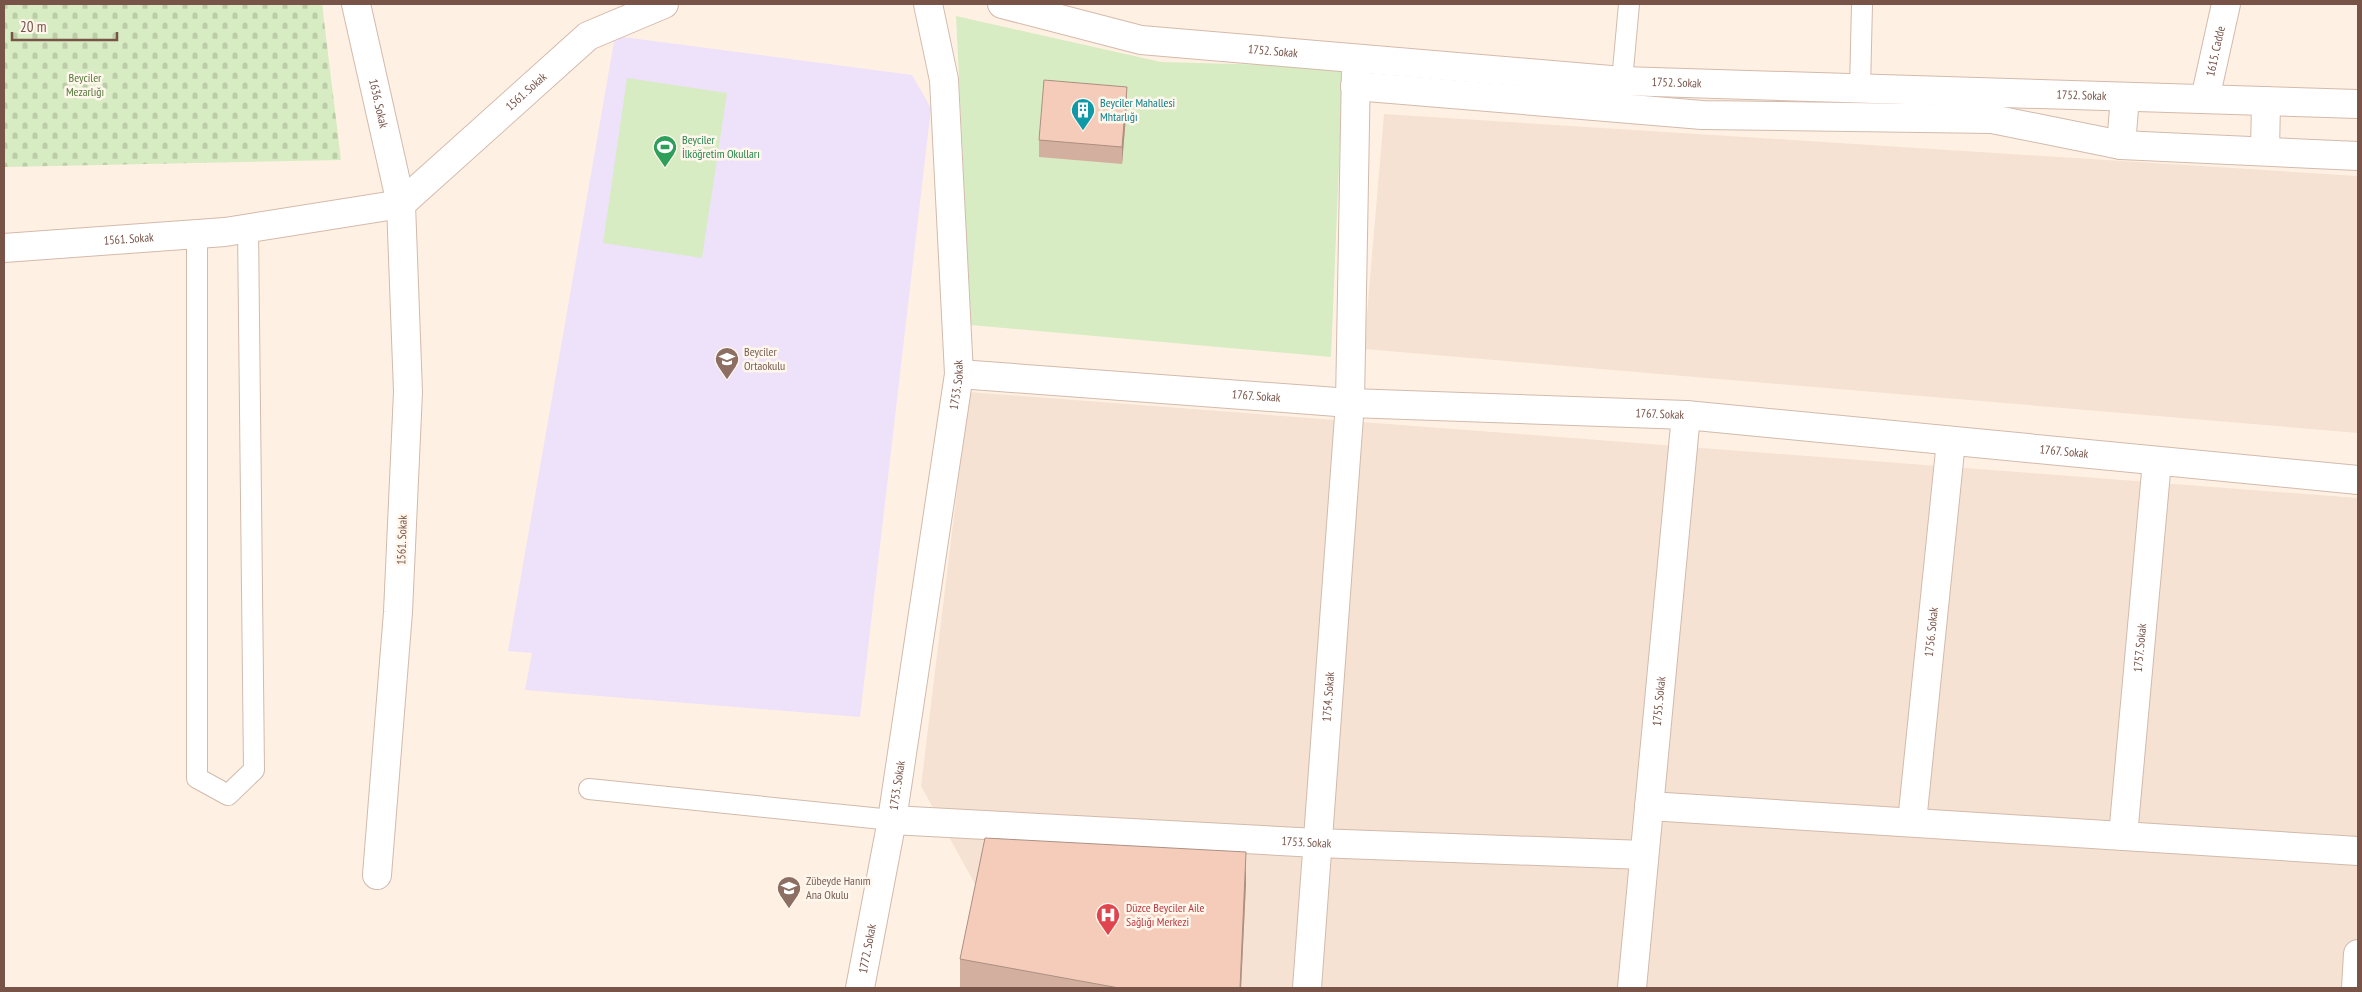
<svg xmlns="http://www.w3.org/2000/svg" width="2362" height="992" font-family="'PT Sans Narrow',sans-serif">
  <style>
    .residential { fill: #f6e2d2 }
    .education { fill: #eee1fa }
    .green { fill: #d7ecc2 }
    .cemetery { fill: url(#cemetery-stones) }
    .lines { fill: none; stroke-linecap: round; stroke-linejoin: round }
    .lane-casing { stroke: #d2baac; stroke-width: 22 }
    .street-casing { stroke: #d2baac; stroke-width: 30 }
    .secondary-casing { stroke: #d5b9aa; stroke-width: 30 }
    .lane { stroke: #fff; stroke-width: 20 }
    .street { stroke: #fff; stroke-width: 28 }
    .secondary { stroke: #fff; stroke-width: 28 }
    .wall { fill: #d3afa0 }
    .shaded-wall { fill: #ac8f82 }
    .building { fill: #f5ccba; stroke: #ac8f82 }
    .labels { text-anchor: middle; stroke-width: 5; stroke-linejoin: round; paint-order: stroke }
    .street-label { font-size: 12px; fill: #785448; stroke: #fff6ec }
    .park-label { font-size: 12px; fill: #54793c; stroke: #fff6ec }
    .culture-label { font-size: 12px; fill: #0d838f; stroke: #fff6ec; text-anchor: start }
    .leisure-label { font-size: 12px; fill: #27864d; stroke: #fff6ec; text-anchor: start }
    .education-label { font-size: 12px; fill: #785e54; stroke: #fff6ec; text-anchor: start }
    .health-label { font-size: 12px; fill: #be3a42; stroke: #fff6ec; text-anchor: start }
  </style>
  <defs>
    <pattern id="cemetery-stones" width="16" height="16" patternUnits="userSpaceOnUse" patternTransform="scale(1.25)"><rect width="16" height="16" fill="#d7ecc2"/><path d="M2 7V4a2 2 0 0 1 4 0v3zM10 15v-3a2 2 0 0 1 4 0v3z" fill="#bccca8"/></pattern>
  </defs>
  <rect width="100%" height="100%" fill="#fef1e4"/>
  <g class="residential">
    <path d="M1384,114L2358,176V433L1364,349Z"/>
    <path d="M969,392L2358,498V988H1032L921,786Z"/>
  </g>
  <path class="education" d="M615,36L912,75L931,108L860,717L525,690L532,653L508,651Z"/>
  <g class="green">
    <path d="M956,16L1161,62L1343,67L1331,357L971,325Z"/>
    <path d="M627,78L727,93L702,258L603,243Z"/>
  </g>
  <path class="cemetery" d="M4,4H322L341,160L4,167Z"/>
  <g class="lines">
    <g class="lane-casing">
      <g id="lane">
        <path d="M1622,81L1629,4"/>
        <path d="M1860,89L1862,4"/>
        <path d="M197,234V778L228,795L254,770L248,228"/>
        <path d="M589,789L892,820"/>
      </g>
    </g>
    <g class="street-casing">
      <g id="street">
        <path id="s1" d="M356,4L401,204L408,392L398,612L377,875"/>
        <path d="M1355,86L1702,115L1992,119L2121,145L2358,156"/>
        <path id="s2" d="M2205,99L2226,4"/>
        <path d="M2121,145L2125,97"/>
        <path d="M2265,151L2266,101"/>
        <path id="s3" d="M959,374L1350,403L1686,415L2358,480"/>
        <path d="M1649,806L2358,851"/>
        <path id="s4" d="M892,820L1317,843L1644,855"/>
        <path id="s5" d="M1912,822L1951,441"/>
        <path id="s6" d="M2123,836L2157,461"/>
        <path id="s7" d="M860,988L892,820L959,374L944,80L928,4"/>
        <path id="s8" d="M1307,988L1350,403L1356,69"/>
        <path id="s9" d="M1632,988L1686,415"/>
        <path d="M2356,988L2358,954"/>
      </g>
    </g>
    <g class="secondary-casing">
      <g id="secondary">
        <path id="s10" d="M1002,4L1141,40L1622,81L2358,104"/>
        <path id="s11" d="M4,248L225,232L401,204L588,36L664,4"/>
      </g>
    </g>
    <use href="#lane" class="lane"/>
    <use href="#street" class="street"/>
    <use href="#secondary" class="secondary"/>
  </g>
  <g class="wall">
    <path d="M1127,104L1122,164L1039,157V140Z"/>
    <path d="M1246,883L1241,988H960V959Z"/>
  </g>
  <g class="shaded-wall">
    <path d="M1127,87V104L1122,164V147Z"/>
    <path d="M1246,852V883L1241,988H1240Z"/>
  </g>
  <g class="building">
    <path d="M1044,80L1127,87L1122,147L1039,140Z"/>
    <path d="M985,838L1246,852L1240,988H1119L960,959Z"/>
  </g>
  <defs>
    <g id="building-pin" transform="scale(1.25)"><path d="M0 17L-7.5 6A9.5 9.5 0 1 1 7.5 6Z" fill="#0f9aa8" stroke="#fff6ec"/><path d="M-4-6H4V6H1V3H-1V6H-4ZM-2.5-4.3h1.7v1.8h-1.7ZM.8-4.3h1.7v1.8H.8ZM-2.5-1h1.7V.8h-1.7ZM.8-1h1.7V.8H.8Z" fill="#fff"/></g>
    <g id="stadium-pin" transform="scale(1.25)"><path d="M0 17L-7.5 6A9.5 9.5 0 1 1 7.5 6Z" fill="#2e9e5b" stroke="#fff6ec"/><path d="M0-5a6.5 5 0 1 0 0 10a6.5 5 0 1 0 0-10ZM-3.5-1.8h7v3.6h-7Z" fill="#fff"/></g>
    <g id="school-pin" transform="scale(1.25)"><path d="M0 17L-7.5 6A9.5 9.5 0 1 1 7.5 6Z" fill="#8d6e63" stroke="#fff6ec"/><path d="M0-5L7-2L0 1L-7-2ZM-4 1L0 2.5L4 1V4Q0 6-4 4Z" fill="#fff"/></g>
    <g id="hospital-pin" transform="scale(1.25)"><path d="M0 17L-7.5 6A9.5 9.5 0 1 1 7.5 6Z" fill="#e0444e" stroke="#fff6ec"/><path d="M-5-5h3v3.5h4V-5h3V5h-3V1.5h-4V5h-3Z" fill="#fff"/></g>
  </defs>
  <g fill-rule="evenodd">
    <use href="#building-pin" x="1083" y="110"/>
    <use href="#stadium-pin" x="665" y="147"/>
    <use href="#school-pin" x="727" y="359"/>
    <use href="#school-pin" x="789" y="888"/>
    <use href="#hospital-pin" x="1108" y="915"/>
  </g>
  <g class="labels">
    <g class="street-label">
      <text dy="4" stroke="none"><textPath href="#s10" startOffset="276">1752. Sokak</textPath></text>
      <text dy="4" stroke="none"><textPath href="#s2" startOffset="49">1615. Cadde</textPath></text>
      <text dy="4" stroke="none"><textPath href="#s10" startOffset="681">1752. Sokak</textPath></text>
      <text dy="4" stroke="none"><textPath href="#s11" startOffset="568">1561. Sokak</textPath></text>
      <text dy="4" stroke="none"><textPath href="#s10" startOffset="1086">1752. Sokak</textPath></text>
      <text dy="4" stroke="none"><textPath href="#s1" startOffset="102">1636. Sokak</textPath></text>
      <text dy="4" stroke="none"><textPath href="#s11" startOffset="125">1561. Sokak</textPath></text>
      <text dy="4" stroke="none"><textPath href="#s7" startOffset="611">1753. Sokak</textPath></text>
      <text dy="4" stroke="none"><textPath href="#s3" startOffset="298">1767. Sokak</textPath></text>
      <text dy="4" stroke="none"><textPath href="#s3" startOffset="702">1767. Sokak</textPath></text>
      <text dy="4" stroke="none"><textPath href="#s3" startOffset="1108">1767. Sokak</textPath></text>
      <text transform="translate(402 540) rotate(-88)" y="4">1561. Sokak</text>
      <text dy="4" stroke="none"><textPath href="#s5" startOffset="191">1756. Sokak</textPath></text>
      <text dy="4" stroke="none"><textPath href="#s6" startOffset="189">1757. Sokak</textPath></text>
      <text dy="4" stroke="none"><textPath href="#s8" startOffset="292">1754. Sokak</textPath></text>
      <text dy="4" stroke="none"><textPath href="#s9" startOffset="288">1755. Sokak</textPath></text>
      <text dy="4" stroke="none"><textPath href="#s7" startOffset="206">1753. Sokak</textPath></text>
      <text dy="4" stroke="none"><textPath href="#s4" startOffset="415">1753. Sokak</textPath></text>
      <text dy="4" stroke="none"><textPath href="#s7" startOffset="40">1772. Sokak</textPath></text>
    </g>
    <g class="park-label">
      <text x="85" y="82">Beyciler<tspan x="85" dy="14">Mezarlığı</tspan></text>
    </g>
    <g class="culture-label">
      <text x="1100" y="107">Beyciler Mahallesi<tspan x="1100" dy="14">Mhtarlığı</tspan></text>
    </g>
    <g class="leisure-label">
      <text x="682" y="144">Beyciler<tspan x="682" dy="14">İlköğretim Okulları</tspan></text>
    </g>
    <g class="education-label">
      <text x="744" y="356">Beyciler<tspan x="744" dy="14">Ortaokulu</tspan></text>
      <text x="806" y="885">Zübeyde Hanım<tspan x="806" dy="14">Ana Okulu</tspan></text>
    </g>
    <g class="health-label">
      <text x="1126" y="912">Düzce Beyciler Aile<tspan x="1126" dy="14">Sağlığı Merkezi</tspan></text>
    </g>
  </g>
  <rect width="2362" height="992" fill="none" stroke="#785448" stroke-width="10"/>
  <path d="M12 32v8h105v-8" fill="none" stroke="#785448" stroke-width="2.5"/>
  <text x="20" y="32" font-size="15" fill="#785448" stroke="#fff6ec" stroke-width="4" paint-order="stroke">20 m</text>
</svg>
